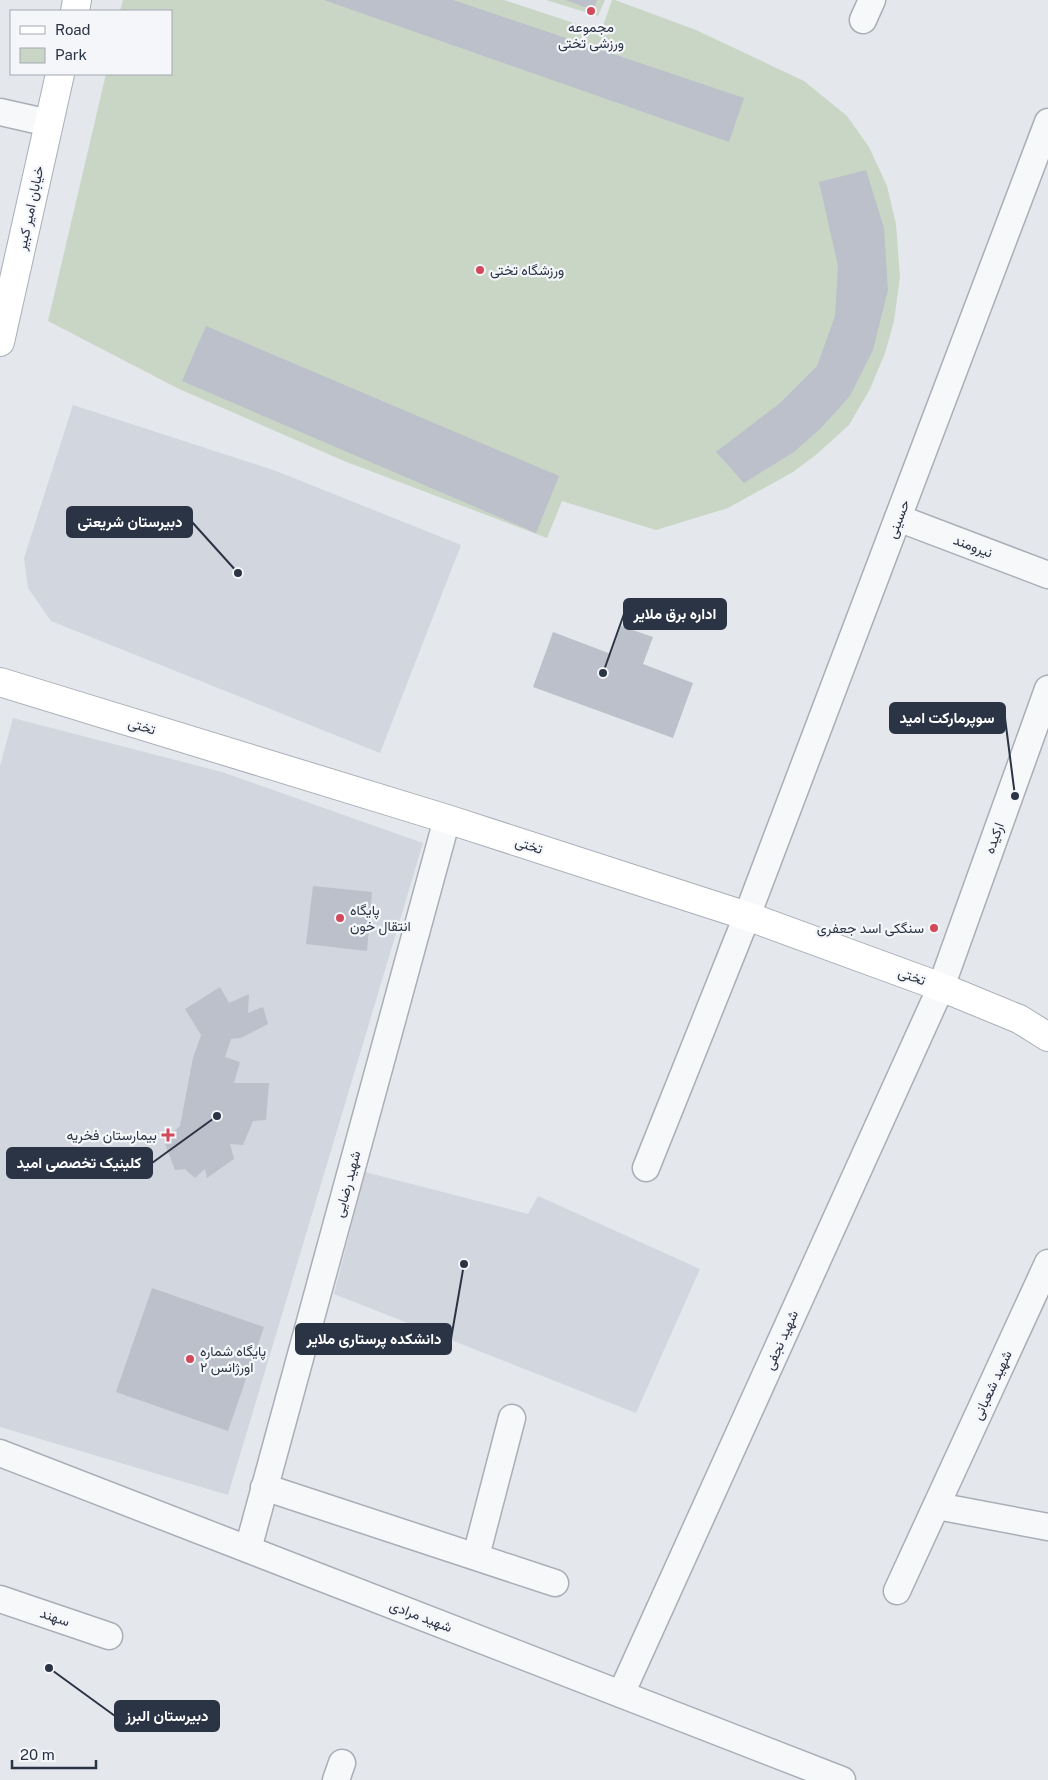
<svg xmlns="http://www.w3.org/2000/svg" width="1048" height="1780" font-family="'Public Sans',Vazirmatn,sans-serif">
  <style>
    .built { fill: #d2d6de }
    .green { fill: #c9d6c5 }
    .building { fill: #bbc0ca }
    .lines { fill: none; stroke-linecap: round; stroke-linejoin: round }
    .street-casing { stroke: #a9aeb7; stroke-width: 29 }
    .secondary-casing { stroke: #a9aeb7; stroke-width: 30 }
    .street { stroke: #f7f8fa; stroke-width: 26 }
    .secondary { stroke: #fff; stroke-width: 28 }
    .poi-dot { fill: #d1495b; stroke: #f4f6f9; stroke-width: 2 }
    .labels { text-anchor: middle; stroke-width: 4.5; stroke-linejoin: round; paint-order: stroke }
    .poi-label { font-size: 14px; fill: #2b3445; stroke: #f4f6f9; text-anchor: start }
    .street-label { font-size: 14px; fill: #2b3445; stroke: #f4f6f9 }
    .leader { fill: none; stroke: #2b3445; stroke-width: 2 }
    .callout-dot { fill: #2b3445; stroke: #f4f6f9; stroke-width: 2 }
    .callout { fill: #2b3445; stroke: #2b3445; stroke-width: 2 }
    .callout-label { font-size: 15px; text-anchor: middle; font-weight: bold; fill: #fff }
  </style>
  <rect width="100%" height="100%" fill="#e4e7ec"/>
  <g class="built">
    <path d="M73,405L276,471L461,545L380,753L51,621L28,588L24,558Z"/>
    <path d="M13,718L222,772L423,843L228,1495L0,1427V766Z"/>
    <path d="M365,1172L528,1214L538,1196L700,1269L636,1413L334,1294Z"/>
  </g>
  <g class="green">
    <path d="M123,0H504L601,32L612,0H615L696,30L804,81L847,116L869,147L887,186L896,224L900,277L894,321L885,353L870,389L849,425L817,454L793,472L728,508L656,530L562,501L547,538L344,461L179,389L48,321L106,74H171V11H120Z"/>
    <path d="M546,0H605L598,16Z"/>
  </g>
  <g class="building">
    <path d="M324,0H453L744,98L729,142Z"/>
    <path d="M565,0H597L593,10Z"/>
    <path d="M866,170L884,228L888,290L873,350L850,396L821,428L794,452L744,483L716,452L780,403L817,366L835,316L838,266L819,182Z"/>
    <path d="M206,326L559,476L536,533L182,381Z"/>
    <path d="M621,626L653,637L643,664L693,683L673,738L533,687L553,632L611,654Z"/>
    <path d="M313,886L372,892L367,951L306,944Z"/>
    <path d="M220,987L229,1003L249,994L248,1013L263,1007L268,1024L241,1038L231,1039L225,1057L240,1062L234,1083H269L266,1120L253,1121L243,1145L230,1144L234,1159L207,1178L205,1169L195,1178L185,1169L175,1170L164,1141L180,1126L193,1058L201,1035L185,1009Z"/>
    <path d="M152,1288L264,1327L228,1431L116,1392Z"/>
  </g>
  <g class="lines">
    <g class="street-casing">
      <g id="street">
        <path d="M863,20L872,0"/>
        <path d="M0,112L49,123"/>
        <path d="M898,518L1048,575"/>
        <path d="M646,1168L747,916L1048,122"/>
        <path d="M0,1453L842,1780"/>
        <path d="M264,1487L555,1583"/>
        <path d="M937,1506L1048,1527"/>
        <path d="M248,1549L447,819"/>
        <path d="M476,1556L512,1418"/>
        <path d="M897,1591L1048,1263"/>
        <path d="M0,1599L109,1636"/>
        <path d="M621,1694L941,987L1048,689"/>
        <path d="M336,1780L342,1763"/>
      </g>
    </g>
    <g class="secondary-casing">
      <g id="secondary">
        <path d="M75,11L77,0"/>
        <path d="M0,342L60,74"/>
        <path d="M0,682L447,819L747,916L941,987L1019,1019L1048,1037"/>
      </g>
    </g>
    <use href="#street" class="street"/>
    <use href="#secondary" class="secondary"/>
  </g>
  <g class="poi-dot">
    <circle cx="591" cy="11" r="5"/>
    <circle cx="480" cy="270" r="5"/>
    <circle cx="340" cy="918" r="5"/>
    <circle cx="934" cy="928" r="5"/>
    <path d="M165.5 1127.5h5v5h5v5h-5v5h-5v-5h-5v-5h5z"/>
    <circle cx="190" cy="1359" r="5"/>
  </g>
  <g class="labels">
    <g class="poi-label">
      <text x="591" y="32" text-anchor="middle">مجموعه<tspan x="591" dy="16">ورزشی تختی</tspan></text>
      <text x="490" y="275">ورزشگاه تختی</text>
      <text x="350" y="915">پایگاه<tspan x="350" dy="16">انتقال خون</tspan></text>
      <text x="924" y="933" text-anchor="end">سنگکی اسد جعفری</text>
      <text x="157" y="1140" text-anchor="end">بیمارستان فخریه</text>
      <text x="200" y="1356">پایگاه شماره<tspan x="200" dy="16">۲ اورژانس</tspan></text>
    </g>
    <g class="street-label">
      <text transform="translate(30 208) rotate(-78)" y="5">خیابان امیر کبیر</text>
      <text transform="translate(898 519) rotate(-69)" y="5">حسینی</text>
      <text transform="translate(973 546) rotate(21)" y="5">نیرومند</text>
      <text transform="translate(142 726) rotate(17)" y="5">تختی</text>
      <text transform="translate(994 838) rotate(-70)" y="5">ارکیده</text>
      <text transform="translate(529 845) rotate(18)" y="5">تختی</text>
      <text transform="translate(912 976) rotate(20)" y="5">تختی</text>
      <text transform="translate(347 1184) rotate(-75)" y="5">شهید رضایی</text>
      <text transform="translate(781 1340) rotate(-66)" y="5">شهید نجفی</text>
      <text transform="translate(992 1385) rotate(-65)" y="5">شهید شعبانی</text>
      <text transform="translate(421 1616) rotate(21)" y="5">شهید مرادی</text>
      <text transform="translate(55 1617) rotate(19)" y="5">سهند</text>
    </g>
  </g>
  <path class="leader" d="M238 573L192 522M603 673L624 614M1015 796L1005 718M217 1116L152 1163M464 1264L451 1339M49 1668L115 1716"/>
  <g class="callout-dot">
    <circle cx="238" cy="573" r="5"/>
    <circle cx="603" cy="673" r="5"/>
    <circle cx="1015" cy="796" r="5"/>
    <circle cx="217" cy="1116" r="5"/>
    <circle cx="464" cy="1264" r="5"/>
    <circle cx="49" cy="1668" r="5"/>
  </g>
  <g class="callout">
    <rect x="67" y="507" width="125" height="30" rx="5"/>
    <rect x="624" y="599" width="102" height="30" rx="5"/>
    <rect x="890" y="703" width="115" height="30" rx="5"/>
    <rect x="7" y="1148" width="145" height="30" rx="5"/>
    <rect x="296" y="1324" width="155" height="30" rx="5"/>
    <rect x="115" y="1701" width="104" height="30" rx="5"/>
  </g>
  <g class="callout-label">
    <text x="130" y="527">دبیرستان شریعتی</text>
    <text x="675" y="619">اداره برق ملایر</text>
    <text x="947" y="723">سوپرمارکت امید</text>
    <text x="79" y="1168">کلینیک تخصصی امید</text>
    <text x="374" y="1344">دانشکده پرستاری ملایر</text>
    <text x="167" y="1721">دبیرستان البرز</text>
  </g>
  <rect x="10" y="10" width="162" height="65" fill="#f4f6f9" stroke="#a4a8b1"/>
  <rect x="20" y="26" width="25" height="8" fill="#ffffff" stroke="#a4a8b1"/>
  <text x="55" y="35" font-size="15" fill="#2b3445">Road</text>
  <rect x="20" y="48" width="25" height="15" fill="#c9d6c5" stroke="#a4a8b1"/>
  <text x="55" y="60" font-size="15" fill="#2b3445">Park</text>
  <path d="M12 1760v8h84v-8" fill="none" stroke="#2b3445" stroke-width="2.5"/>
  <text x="20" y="1760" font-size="15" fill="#2b3445" stroke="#f4f6f9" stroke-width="4" paint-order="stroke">20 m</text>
</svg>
